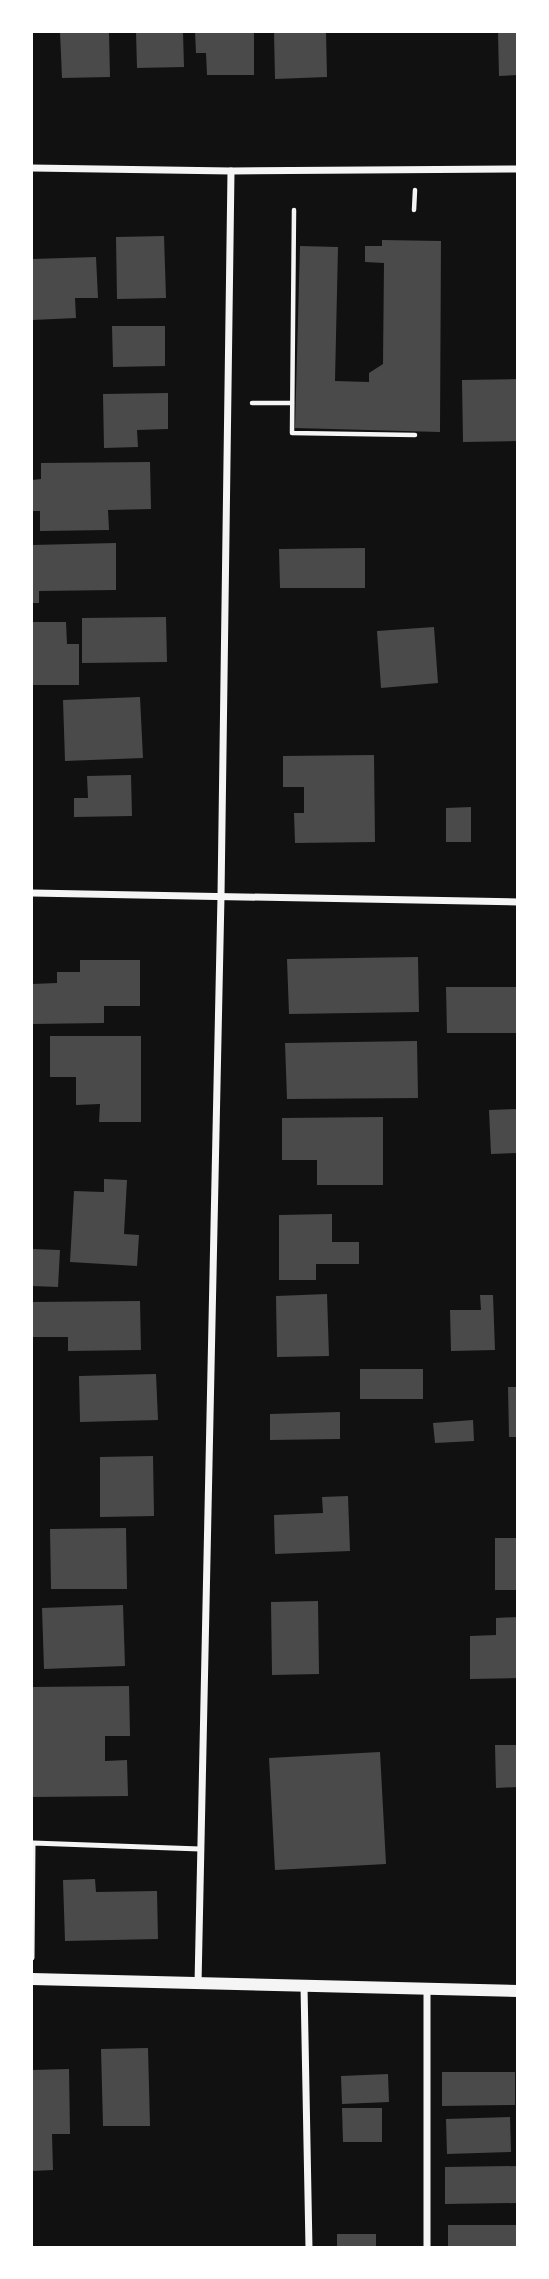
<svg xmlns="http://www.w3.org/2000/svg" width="549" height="2279" font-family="Poppins,sans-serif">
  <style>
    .building { fill: #4a4a4a }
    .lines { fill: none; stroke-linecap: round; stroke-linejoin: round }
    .path { stroke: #f5f5f5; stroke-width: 4.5 }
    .service { stroke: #f5f5f5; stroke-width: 5 }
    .minor { stroke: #f5f5f5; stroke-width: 7 }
    .tertiary { stroke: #f5f5f5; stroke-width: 12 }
  </style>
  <rect width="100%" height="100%" fill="#111"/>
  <g class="building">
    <path d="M60,32H109L110,77L62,78Z"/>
    <path d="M136,32H183L184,67L137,68Z"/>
    <path d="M195,32H254V75H207L206,53H196Z"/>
    <path d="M274,32H326L327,77L275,79Z"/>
    <path d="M498,32H518V75L499,76Z"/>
    <path d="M164,236L166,298L117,299L116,237Z"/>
    <path d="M382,240L441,241L440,432L295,428L300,246L338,247L335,381L369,382V373L383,364L384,263L365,262V246H382Z"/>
    <path d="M96,257L98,298H75L76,318L32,320V259Z"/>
    <path d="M112,326H165V366L113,367Z"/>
    <path d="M518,379V441L463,442L462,380Z"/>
    <path d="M168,393V429L137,430L138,447L104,448L103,394Z"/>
    <path d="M150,462L151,509L108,510L109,530L40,531V511H32V480L41,479V463Z"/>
    <path d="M116,543V590L39,591V603H32V545Z"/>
    <path d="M365,548V588H280L279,549Z"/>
    <path d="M166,617L167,662L82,663V618Z"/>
    <path d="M32,622H66L67,644H79V685H32Z"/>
    <path d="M434,627L438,683L381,688L377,631Z"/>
    <path d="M140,697L143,758L65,761L63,700Z"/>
    <path d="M374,755L375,842L295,843L294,813H304V787H283V756Z"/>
    <path d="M131,775L132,816L74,817V798H88L87,776Z"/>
    <path d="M471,807V842H446V808Z"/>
    <path d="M418,957L419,1012L289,1014L287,959Z"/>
    <path d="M80,960H140V1006H104V1023L32,1024V984L57,983V972H80Z"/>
    <path d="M446,987H518V1033H447Z"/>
    <path d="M50,1036H141V1122H99L100,1104L76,1105V1077H50Z"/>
    <path d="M417,1041L418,1098L287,1099L285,1043Z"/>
    <path d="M518,1109V1153L491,1154L489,1110Z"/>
    <path d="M383,1117V1185H317V1160H282V1118Z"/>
    <path d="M104,1179L127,1180L124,1234L139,1235L137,1266L70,1262L74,1191L104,1192Z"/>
    <path d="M332,1214V1242H359V1264H316V1280H279V1215Z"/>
    <path d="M32,1249L60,1250L58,1287L32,1286Z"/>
    <path d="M327,1294L329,1356L277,1357L276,1296Z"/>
    <path d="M480,1295H493L495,1350L451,1351L450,1310H481Z"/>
    <path d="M140,1301L141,1350L68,1351V1337H32V1302Z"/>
    <rect x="360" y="1369" width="63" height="30"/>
    <path d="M156,1374L158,1420L80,1422L79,1376Z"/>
    <path d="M508,1387H518V1437H509Z"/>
    <path d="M340,1412V1439L270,1440V1414Z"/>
    <path d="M473,1420L474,1441L435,1443L433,1423Z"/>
    <path d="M153,1456L154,1516L100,1517V1457Z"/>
    <path d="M348,1496L350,1551L275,1554L274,1515L323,1513L322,1497Z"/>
    <path d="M126,1528L127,1589H51L50,1529Z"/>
    <rect x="495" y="1538" width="23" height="52"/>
    <path d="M318,1601L319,1674L272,1675L271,1602Z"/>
    <path d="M123,1605L125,1666L44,1669L42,1608Z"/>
    <path d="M518,1617V1678L470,1679V1636L496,1635V1618Z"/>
    <path d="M129,1686L130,1736H105V1761L127,1760L128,1796L32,1797V1687Z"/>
    <path d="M495,1745H518V1787L496,1788Z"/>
    <path d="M380,1752L386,1864L275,1870L269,1758Z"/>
    <path d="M95,1879L96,1892L157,1891L158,1939L65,1941L63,1880Z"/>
    <path d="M148,2048L150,2126H103L101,2049Z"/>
    <path d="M69,2069L70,2134H52L53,2170L32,2171V2070Z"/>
    <path d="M442,2072H515V2105L442,2106Z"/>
    <path d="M388,2074L389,2102L342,2104L341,2076Z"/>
    <path d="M342,2108H382V2142H343Z"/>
    <path d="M510,2117L511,2152L447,2154L446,2119Z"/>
    <path d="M518,2166V2203L445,2204V2167Z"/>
    <rect x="448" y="2225" width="70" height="23"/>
    <rect x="337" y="2234" width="39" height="14"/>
  </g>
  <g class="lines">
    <g class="path">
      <path d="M294,210L292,433L415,435"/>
      <path d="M414,210L415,190"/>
      <path d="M252,403H292"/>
    </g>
    <path class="service" d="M32,1958L33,1843L200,1849"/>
    <g class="minor">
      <path d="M32,168L231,171L518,169"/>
      <path d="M32,893L518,902"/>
      <path d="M198,1984L221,896L231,171"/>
      <path d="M304,1986L309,2248"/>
      <path d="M427,1989V2248"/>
    </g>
    <path class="tertiary" d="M32,1979L518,1991"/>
  </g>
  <rect width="549" height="2279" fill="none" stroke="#ffffff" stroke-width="66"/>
</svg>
